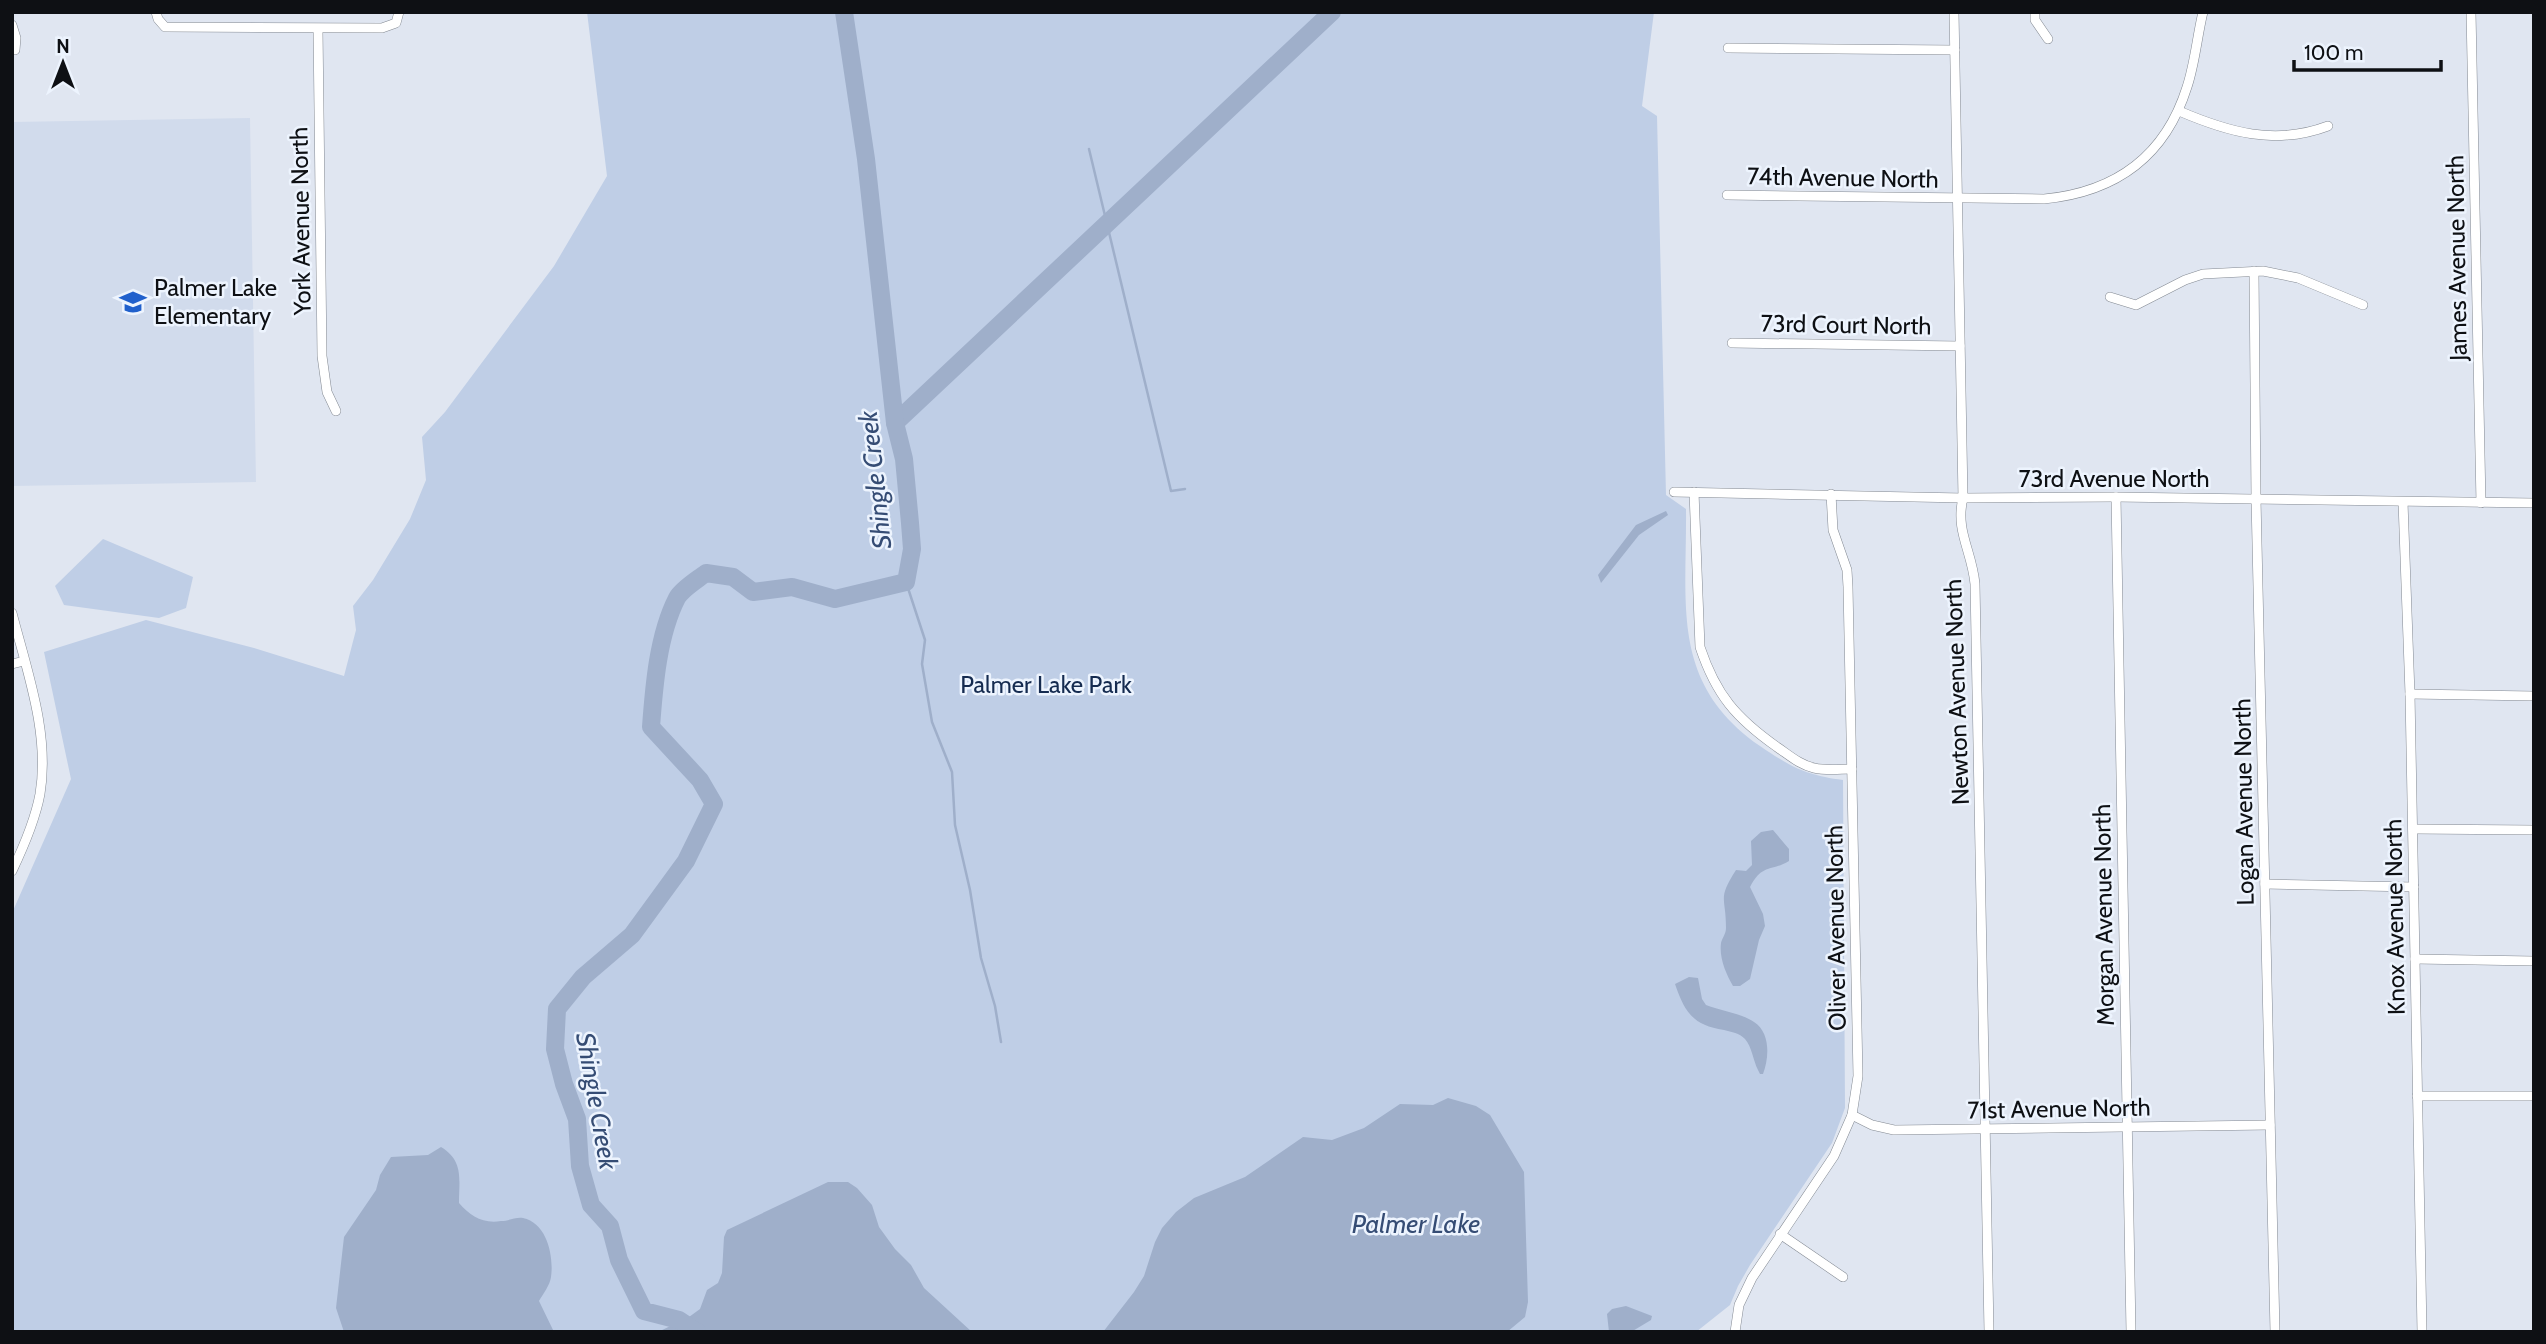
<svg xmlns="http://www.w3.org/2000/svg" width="2546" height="1344" font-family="Cabin,sans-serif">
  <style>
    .built { fill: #d1dbec }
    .green { fill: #bfcee6 }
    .water { fill: #9fafca }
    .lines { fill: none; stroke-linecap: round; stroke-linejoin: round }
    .stream { stroke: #9fafca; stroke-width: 2.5 }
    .river { stroke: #9fafca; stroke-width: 18 }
    .street-casing { stroke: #838992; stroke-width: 10 }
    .street { stroke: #fff; stroke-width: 9 }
    .labels { text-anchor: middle; stroke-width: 5; stroke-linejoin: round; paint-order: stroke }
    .street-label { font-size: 24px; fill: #0e1014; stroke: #edf4fe }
    .poi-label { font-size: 24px; fill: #0e1014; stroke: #edf4fe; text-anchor: start }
    .park-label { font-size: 24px; fill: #152b50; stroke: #edf4fe }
    .water-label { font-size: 26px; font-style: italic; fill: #354c74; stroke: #edf4fe }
  </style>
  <rect width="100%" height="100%" fill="#e0e6f1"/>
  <path class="built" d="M250,118L256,482L12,486V122Z"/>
  <g class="green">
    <path d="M587,12H1654L1642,106L1657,116L1666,495L1686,509C1687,606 1670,683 1760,746C1791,767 1805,775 1843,780L1845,1108L1832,1143L1750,1265L1738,1286L1730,1305L1696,1332H12V913L71,779L44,652L146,620L254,648L344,676L356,630L353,606L373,580L410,519L426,480L422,437L445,412L554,266L607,176Z"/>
    <path d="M103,539L193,577L186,608L159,618L64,605L55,586Z"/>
  </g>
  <g class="water">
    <path d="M1666,511L1668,515L1639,535L1601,583L1598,575L1636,525Z"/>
    <path d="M1773,830L1789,849V861C1771,872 1763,863 1750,887L1763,914L1765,926L1759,940L1750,979L1740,986H1733C1726,974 1719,958 1721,943C1722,938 1726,934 1726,928C1726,896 1717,900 1736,870L1746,871L1752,865L1751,841L1761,832Z"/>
    <path d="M1689,977L1698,978L1702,999L1706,1005C1721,1011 1741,1013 1754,1022C1771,1033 1769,1058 1763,1074H1760L1758,1070C1753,1060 1752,1047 1745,1039C1739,1033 1732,1032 1724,1030C1693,1025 1685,1013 1675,984Z"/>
    <path d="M1448,1098L1476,1106L1490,1115L1524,1172L1528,1302L1525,1317L1507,1332H1103L1134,1292L1144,1276L1155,1242L1162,1228L1176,1212L1194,1198L1245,1177L1303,1137L1332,1140L1364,1128L1400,1104L1433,1105Z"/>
    <path d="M441,1147C464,1161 459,1179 459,1203C470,1216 483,1224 501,1221C509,1221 515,1217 523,1218C547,1223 554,1256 551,1277C550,1285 543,1294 539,1301L554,1332H344L336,1308L344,1237L376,1190L380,1175L391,1157L428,1155Z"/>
    <path d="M828,1182H848L857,1188L872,1205L879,1227L895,1249L911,1265L924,1288L972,1332H658L689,1317L700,1309L707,1290L718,1283L722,1273L724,1237L727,1230Z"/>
    <path d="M1626,1306L1652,1316L1651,1320L1631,1332H1609L1607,1314L1612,1309Z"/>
  </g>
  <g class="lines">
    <g class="stream">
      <path d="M1089,149L1171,491L1185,489"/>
      <path d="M906,582L925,640L922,664L932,722L952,772L955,825L970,890L981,958L995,1006L1001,1042"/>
    </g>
    <g class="river">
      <path d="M895,423L1332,12"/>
      <path d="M697,1332L679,1320L644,1311L619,1260L610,1226L591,1205L580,1166L577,1119L564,1084L555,1049L557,1009L583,977L632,935L686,861L714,804L700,780L651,727C654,686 658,635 677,598C682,589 697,580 706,573L733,577L753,592L792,587L835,599L906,582L912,549L910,523L904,459L895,423L866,159L844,12"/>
    </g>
    <g class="street-casing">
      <g id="street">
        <path d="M156,12L158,19L165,27L382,28L396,23L399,12"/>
        <path d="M1954,12L1963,498C1955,531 1972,551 1975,584L1989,1332"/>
        <path d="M2035,12V20L2048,39"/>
        <path d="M2471,12L2481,503"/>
        <path d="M12,25L16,38L15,50"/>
        <path d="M318,29L322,356L327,392L336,411"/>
        <path d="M1728,48L1955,50"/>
        <path d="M2179,111C2228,132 2275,146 2328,126"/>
        <path d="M1727,195L2044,199C2116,192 2165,157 2187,87C2195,63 2197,37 2203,12"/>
        <path d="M2254,271L2256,499L2275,1332"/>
        <path d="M2110,297L2136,305L2185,280L2203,274L2263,271L2298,278L2363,305"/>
        <path d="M1732,343L1960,346"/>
        <path d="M1674,492L1963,498L2116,497L2534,503"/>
        <path d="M1694,492L1700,647C1716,695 1736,718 1777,747C1789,755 1800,765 1814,768C1827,771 1840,769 1852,769"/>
        <path d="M2116,497L2131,1332"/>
        <path d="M2403,502L2410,694L2422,1332"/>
        <path d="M12,613C27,671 50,734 40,794C35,821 24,846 12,871"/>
        <path d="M12,664L24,661"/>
        <path d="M2410,694L2534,696"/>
        <path d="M2413,829L2534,830"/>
        <path d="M2265,884L2414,887"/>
        <path d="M2415,959L2534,961"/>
        <path d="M2417,1096H2534"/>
        <path d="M1852,1115L1872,1125L1894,1130L2270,1125"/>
        <path d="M1780,1234L1843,1277"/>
        <path d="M1735,1332L1739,1305L1752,1278L1834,1156L1852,1115L1858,1076L1848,587L1847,570L1833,530L1831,494"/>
      </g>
    </g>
    <use href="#street" class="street"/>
  </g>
  <defs>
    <g id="school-bare" transform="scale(2.1)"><path d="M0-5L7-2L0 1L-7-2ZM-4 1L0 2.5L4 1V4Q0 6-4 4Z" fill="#2060cc" stroke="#edf4fe" stroke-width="2.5" paint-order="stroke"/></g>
  </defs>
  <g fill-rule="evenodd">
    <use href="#school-bare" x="133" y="302"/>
  </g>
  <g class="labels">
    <g class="street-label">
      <text transform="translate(1843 178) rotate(1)" y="8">74th Avenue North</text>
      <text transform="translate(301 221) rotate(-91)" y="8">York Avenue North</text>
      <text transform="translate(2457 258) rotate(-91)" y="8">James Avenue North</text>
      <text transform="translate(1846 325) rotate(1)" y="8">73rd Court North</text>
      <text x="2114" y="487">73rd Avenue North</text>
      <text transform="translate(1957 692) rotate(-92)" y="8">Newton Avenue North</text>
      <text transform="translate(2244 802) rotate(-91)" y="8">Logan Avenue North</text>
      <text transform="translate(2104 915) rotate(-91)" y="8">Morgan Avenue North</text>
      <text transform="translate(2395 917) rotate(-91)" y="8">Knox Avenue North</text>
      <text transform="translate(1836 928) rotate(-91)" y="8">Oliver Avenue North</text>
      <text transform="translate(2059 1109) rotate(-1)" y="8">71st Avenue North</text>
    </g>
    <g class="poi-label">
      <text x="154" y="296">Palmer Lake<tspan x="154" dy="28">Elementary</tspan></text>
    </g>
    <g class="park-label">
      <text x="1046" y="693">Palmer Lake Park</text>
    </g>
    <g class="water-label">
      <text transform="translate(875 480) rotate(-96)" y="9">Shingle Creek</text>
      <text transform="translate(597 1101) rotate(80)" y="9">Shingle Creek</text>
      <text x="1416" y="1233">Palmer Lake</text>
    </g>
  </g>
  <rect width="2546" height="1344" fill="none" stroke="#0e1014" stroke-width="28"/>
  <g transform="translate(63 63)" stroke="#edf4fe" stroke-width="5" paint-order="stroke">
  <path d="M0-5L12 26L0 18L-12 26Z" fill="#0e1014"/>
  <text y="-10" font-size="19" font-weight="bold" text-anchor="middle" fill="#0e1014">N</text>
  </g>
  <path d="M2294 60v10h147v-10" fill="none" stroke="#0e1014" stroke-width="3.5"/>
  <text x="2304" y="60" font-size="21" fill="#0e1014" stroke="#edf4fe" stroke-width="5" paint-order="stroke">100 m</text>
</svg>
